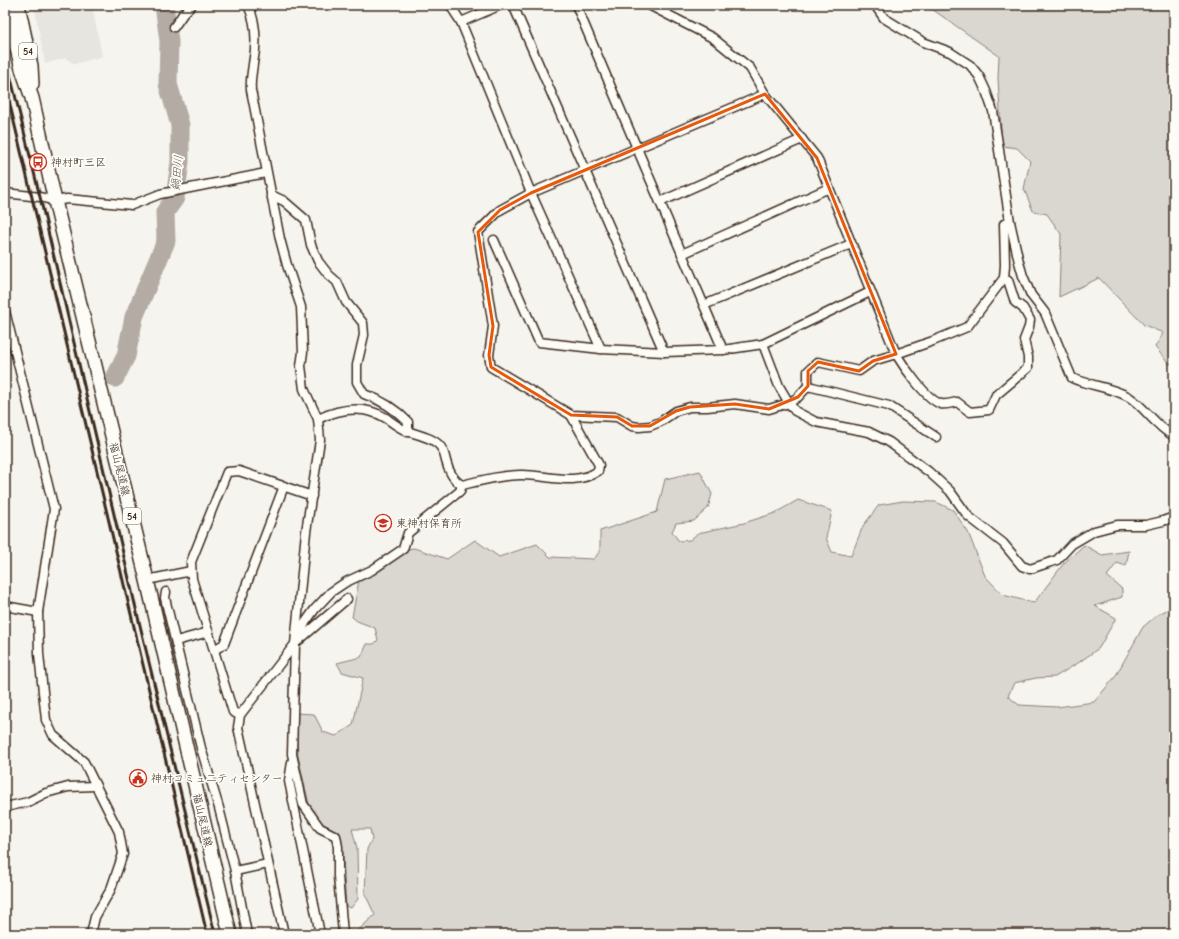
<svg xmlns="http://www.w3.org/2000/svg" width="1179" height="939" font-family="'Comic Neue','Klee One',sans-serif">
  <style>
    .built { fill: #e7e5df }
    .green { fill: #dad6d0; stroke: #8a8077 }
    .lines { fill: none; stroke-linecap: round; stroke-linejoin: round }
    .river { stroke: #b4aca4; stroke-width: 19 }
    .minor-casing { stroke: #3b2a1e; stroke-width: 11 }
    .primary-casing { stroke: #3b2a1e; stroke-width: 16 }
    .minor { stroke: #fdfcf7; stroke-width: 8 }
    .primary { stroke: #fdfcf7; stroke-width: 13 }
    .rail { stroke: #3b2a1e; stroke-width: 3 }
    .marked { fill: none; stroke: #e8590c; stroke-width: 3; stroke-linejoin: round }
    .labels { text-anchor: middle; stroke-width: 3.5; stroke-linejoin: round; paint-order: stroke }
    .shield { fill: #fdfcf7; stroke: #75695f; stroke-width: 1 }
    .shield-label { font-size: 10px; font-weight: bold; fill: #3b2a1e }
    .poi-label { font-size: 11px; fill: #3b2a1e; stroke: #fdfcf7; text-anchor: start }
    .street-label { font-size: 11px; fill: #3b2a1e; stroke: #fdfcf7 }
    .water-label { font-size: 12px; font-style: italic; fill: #65584d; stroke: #fdfcf7 }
  </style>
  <rect width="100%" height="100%" fill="#f5f4ee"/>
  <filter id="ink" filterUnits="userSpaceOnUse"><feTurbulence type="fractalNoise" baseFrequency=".025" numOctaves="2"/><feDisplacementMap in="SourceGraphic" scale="8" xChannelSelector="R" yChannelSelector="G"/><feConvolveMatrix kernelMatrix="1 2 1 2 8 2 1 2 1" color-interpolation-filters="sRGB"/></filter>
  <g filter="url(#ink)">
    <path class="built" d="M34,5H92L102,56L75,64L65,58L45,64Z"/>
    <g class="green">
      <path d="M929,5H1174V363L1169,364L1155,347L1163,333L1144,325L1099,278L1059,297L1061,234L1047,214L1033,211L1024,189L1030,161L1017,148L1002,146L998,78L999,56L929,7Z"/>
      <path d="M700,471L712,494L708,508L694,521L676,523L672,532L679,541L690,540L698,533L744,523L775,513L798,500L832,511L826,538L832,552L851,556L863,526L879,505L903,501L936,502L953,510L968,532L985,576L1003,595L1034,603L1064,563L1084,545L1102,555L1129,551L1126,566L1117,563L1107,576L1122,589V597L1095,606L1116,618L1099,648L1078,663L1055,677L1036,678L1014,683L1008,696L1019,705L1057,707L1094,702L1115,677L1143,627L1157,615L1174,606V934H358L356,932L375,915L365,894L367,849L372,839L370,829H352L357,848L358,899L351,908L346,906L342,841L333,829L318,821L309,804L298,756L296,713L314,714L323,732L336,736L353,725L363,678L342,672L337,663L361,657L367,644H374L378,640L375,628L357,621L352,617L359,580L378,572L396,551L414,548L447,559L475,540L499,557L537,544L550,557L594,559L600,551V531L657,512L665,479Z"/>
    </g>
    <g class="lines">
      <path class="river" d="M115,378L126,356L134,317L166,241L165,212L175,198L180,162V125L168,84L169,41L164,5"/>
      <g class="minor-casing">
        <g id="minor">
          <path d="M248,5C257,24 257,44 253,64C252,73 250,80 251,90L280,239L287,265L301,307L303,352L301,366L304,389L318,419L320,440L306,532L295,644L240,715L238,727L284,934"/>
          <path d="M450,5L461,22L531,193L601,349"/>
          <path d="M513,5L664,352"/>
          <path d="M576,5L723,350"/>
          <path d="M649,5L713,38L750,68L765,94L817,158L896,354C904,367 927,400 941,404C946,405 952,403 957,402L970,412L989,410L996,395L1028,368V357L1024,340L1029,327L1030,320L1023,308L1015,302L1008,280L1004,278"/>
          <path d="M875,5L884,18L923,42L950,52L970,65L979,76L986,91L993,111L1010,222L1019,262L1023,276L1031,295L1045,313L1072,378C1090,386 1112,387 1129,397C1146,408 1155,426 1174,436"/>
          <path d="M461,22L501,5"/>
          <path d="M174,27L183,14L192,5"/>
          <path d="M765,94L531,193L500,210L478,232L493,326L489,355L491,367L571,415L617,417L632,426L639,427L650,426L660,422L676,411L690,407H707L735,404L769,409L789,403L798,397L808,386V371L818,362L859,371L873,361L896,354L933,341L967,327L1004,278L1005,265L1004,224L1010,222"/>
          <path d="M5,193L40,197L55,201L67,199L132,205L160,194L266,173"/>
          <path d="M271,195L284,201L306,220L311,245L318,261L328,274L337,282L346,302L363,323L364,335L357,365V382L364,394C381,400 395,408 408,422V432"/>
          <path d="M660,202L802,139"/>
          <path d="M494,240L539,342L601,349L664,352L723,350L763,344L870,292"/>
          <path d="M682,254L829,188"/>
          <path d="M704,305L851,244"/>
          <path d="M5,311L54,509L38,612L39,654L46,720L53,735L84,762L119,832L123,854L111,889L95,917L91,934"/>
          <path d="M763,344L779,386L789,403L795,411L816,422L869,432L889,442L929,472L950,491L968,516L1003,543L1022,566L1030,569L1057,560L1072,544L1094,531L1117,525H1146L1163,521L1174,517"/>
          <path d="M808,386L889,406L936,437"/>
          <path d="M318,419C341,408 364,405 386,418C393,423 399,428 407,431C418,435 436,438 442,449C444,452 445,457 446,461C448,470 454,481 462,485"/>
          <path d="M462,485C483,480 498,476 520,475C545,474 575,487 598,471L599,465L571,415"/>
          <path d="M147,580L191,571"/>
          <path d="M166,592L165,598L201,748L219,808L235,871L247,934"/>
          <path d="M5,606L38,612"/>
          <path d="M176,641L209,632"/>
          <path d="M298,641L347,599"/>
          <path d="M214,650L224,644L284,486"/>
          <path d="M240,715L233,712L192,579L191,562L227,472L239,471L312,496"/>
          <path d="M292,762L289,781L320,934"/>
          <path d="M5,809L10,806L28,802L46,793L68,787L95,786"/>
          <path d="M235,871L268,864"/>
          <path d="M343,934L338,876V847L336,836L320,828L303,804L292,754L295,644L305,623L315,609L331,592L346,582L372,570L403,549L408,533L460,491L462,485"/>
        </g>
      </g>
      <g class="primary-casing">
        <g id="primary">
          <path d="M6,5L22,69L32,98L55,201L147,580L230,934"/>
          <path d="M18,5L31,66L32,84"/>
        </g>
      </g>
      <use href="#minor" class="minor"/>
      <use href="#primary" class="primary"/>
      <g class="rail">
        <path d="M5,54L40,197L137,613L215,934"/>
        <path d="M5,84L207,934"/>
      </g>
    </g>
  </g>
  <path class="marked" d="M765,94L817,158L896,354L873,361L859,371L818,362L808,371V386L798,397L769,409L735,404L690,407L676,411L650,426H632L617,417L571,415L491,367L489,355L493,326L478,232L500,210L531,193Z"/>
  <defs>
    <g id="bus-ring" transform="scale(0.9)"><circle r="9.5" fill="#fdfcf7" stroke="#c8321e" stroke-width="1.5"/><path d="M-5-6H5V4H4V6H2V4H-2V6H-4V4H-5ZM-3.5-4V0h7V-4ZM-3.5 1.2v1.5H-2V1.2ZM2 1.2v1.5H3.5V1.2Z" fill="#c8321e"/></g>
    <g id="school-ring" transform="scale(0.9)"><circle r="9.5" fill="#fdfcf7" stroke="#c8321e" stroke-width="1.5"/><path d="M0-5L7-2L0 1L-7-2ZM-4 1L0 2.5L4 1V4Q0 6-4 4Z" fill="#c8321e"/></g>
    <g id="civic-ring" transform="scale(0.9)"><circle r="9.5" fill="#fdfcf7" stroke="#c8321e" stroke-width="1.5"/><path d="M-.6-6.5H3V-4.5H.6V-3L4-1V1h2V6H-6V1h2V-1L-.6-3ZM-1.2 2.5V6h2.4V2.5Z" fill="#c8321e"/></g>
  </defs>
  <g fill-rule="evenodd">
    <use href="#bus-ring" x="38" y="162"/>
    <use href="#school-ring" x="383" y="523"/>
    <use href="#civic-ring" x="138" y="778"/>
  </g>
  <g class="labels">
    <g class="shield">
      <rect x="19" y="43" width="18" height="16" rx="3"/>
      <rect x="123" y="508" width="18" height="16" rx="3"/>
    </g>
    <g class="shield-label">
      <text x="28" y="55">54</text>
      <text x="132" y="520">54</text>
    </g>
    <g class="poi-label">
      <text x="51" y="166">神村町三区</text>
      <text x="396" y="527">東神村保育所</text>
      <text x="151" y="782">神村コミュ二ティセンター</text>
    </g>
    <g class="street-label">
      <text transform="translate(120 469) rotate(76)" y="4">福山尾道線</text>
      <text transform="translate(203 820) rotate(77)" y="4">福山尾道線</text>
    </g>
    <g class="water-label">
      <text transform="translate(177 173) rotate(-84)" y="4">鍋田川</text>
    </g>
  </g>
  <rect width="1179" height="939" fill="none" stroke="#fdfcf7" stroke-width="20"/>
  <rect x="10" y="10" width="1159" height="919" fill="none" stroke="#3b2a1e" stroke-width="1.5" filter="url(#ink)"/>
</svg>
